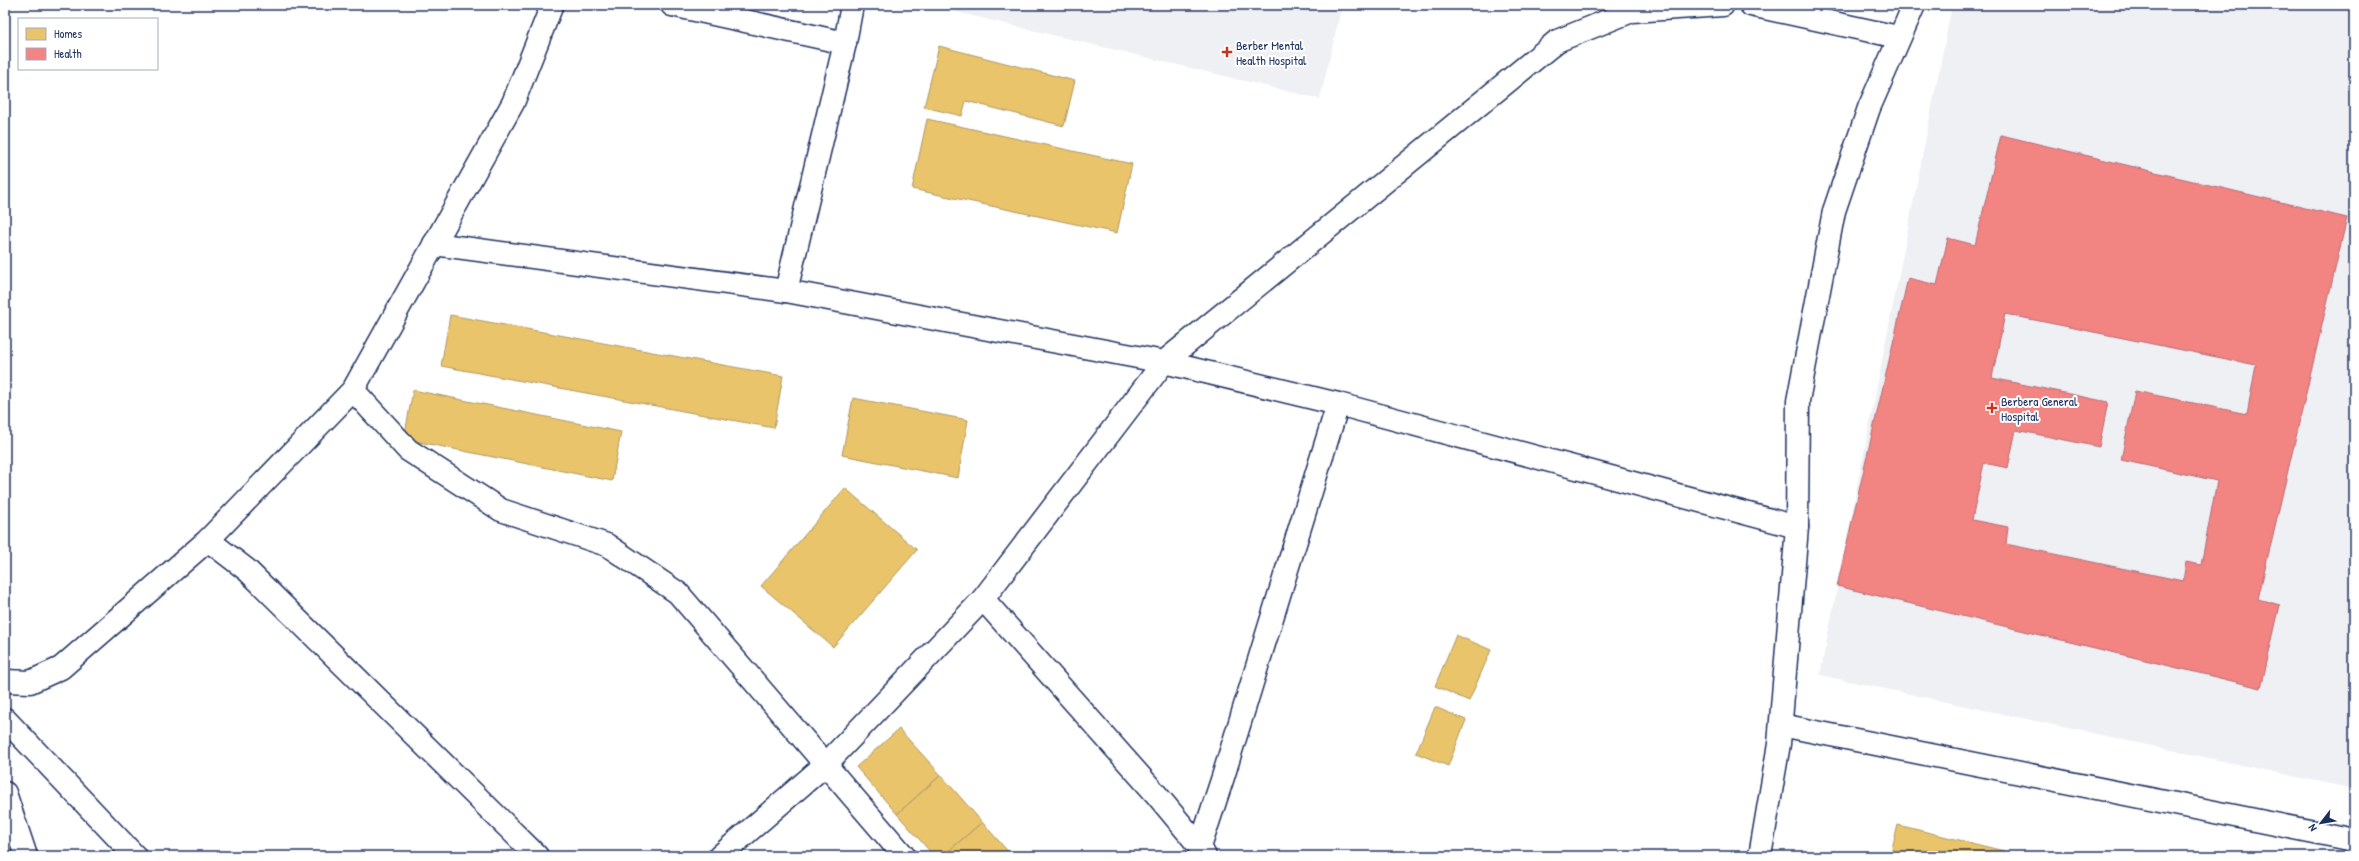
<svg xmlns="http://www.w3.org/2000/svg" width="2359" height="861" font-family="'Patrick Hand',sans-serif">
  <style>
    .built { fill: #eff0f4 }
    .homes { fill: #e9c46a; stroke: #ab9766 }
    .health { fill: #f28482; stroke: #b26a77; fill-rule: evenodd }
    .lines { fill: none; stroke-linecap: round; stroke-linejoin: round }
    .minor-casing { stroke: #1b2f5e; stroke-width: 25 }
    .tertiary-casing { stroke: #1b2f5e; stroke-width: 25 }
    .minor { stroke: #fff; stroke-width: 22 }
    .tertiary { stroke: #fff; stroke-width: 22 }
    .poi-dot { fill: #c8321e; stroke: #fff; stroke-width: 1.5 }
    .labels { text-anchor: middle; stroke-width: 4; stroke-linejoin: round; paint-order: stroke }
    .poi-label { font-size: 13px; fill: #1b2f5e; stroke: #fff; text-anchor: start }
  </style>
  <rect width="100%" height="100%" fill="#fff"/>
  <filter id="ink" filterUnits="userSpaceOnUse"><feTurbulence type="fractalNoise" baseFrequency=".025" numOctaves="2"/><feDisplacementMap in="SourceGraphic" scale="8" xChannelSelector="R" yChannelSelector="G"/><feConvolveMatrix kernelMatrix="1 2 1 2 8 2 1 2 1" color-interpolation-filters="sRGB"/></filter>
  <g filter="url(#ink)">
    <g class="built">
      <path d="M927,5H1342L1320,99Z"/>
      <path d="M1952,5H2354V789L1820,675Z"/>
    </g>
    <g class="homes">
      <path d="M939,46L1075,81L1064,126L966,101L962,116L924,107Z"/>
      <path d="M927,119L1132,164L1117,233L912,189Z"/>
      <path d="M450,315L783,376L774,428L441,366Z"/>
      <path d="M413,390L621,432L612,481L404,439Z"/>
      <path d="M853,398L968,420L958,478L842,455Z"/>
      <path d="M845,488L917,550L833,647L761,586Z"/>
      <path d="M1456,635L1491,650L1469,701L1435,686Z"/>
      <path d="M1435,707L1466,720L1448,766L1416,753Z"/>
      <path d="M899,729L941,775L897,814L856,767Z"/>
      <path d="M941,775L982,822L943,856H934L897,814Z"/>
      <path d="M982,822L1012,856H943Z"/>
      <path d="M1898,825L2004,851L2003,856H1890Z"/>
    </g>
    <path class="health" d="M2001,135L2347,218L2258,599L2280,605L2261,688L1837,586L1908,278L1937,285L1948,238L1975,245ZM2005,314L2256,365L2247,414L2135,391L2121,460L2217,481L2201,565L2186,562L2183,581L2006,544L2008,527L1972,520L1984,463L2008,468L2016,430L2099,447L2108,402L1992,378Z"/>
    <g class="lines">
      <g class="minor-casing">
        <g id="minor">
          <path d="M672,5L845,43"/>
          <path d="M1751,5L1898,37"/>
          <path d="M434,244L786,291L1164,362L1338,404L1797,527"/>
          <path d="M786,291L845,43L852,5"/>
          <path d="M353,390L408,450L501,510L607,545L678,593L904,856"/>
          <path d="M208,540L247,570L537,856"/>
          <path d="M983,599L1156,794L1200,847"/>
          <path d="M5,681L30,682L61,668L208,540L353,390L513,103L552,5"/>
          <path d="M5,719L135,856"/>
          <path d="M1781,725L2354,840"/>
          <path d="M720,856L826,764L983,599L1164,362L1557,41L1632,11L1723,5"/>
          <path d="M1205,856L1200,847L1223,777L1338,404"/>
          <path d="M1760,856L1779,744L1797,527L1798,401L1834,211L1869,108L1914,5"/>
        </g>
      </g>
      <g class="tertiary-casing">
        <path id="tertiary" d="M5,793L26,856"/>
      </g>
      <use href="#minor" class="minor"/>
      <use href="#tertiary" class="tertiary"/>
    </g>
  </g>
  <g class="poi-dot">
    <path d="M1225 46h4v4h4v4h-4v4h-4v-4h-4v-4h4z"/>
    <path d="M1990 402h4v4h4v4h-4v4h-4v-4h-4v-4h4z"/>
  </g>
  <g class="labels">
    <g class="poi-label">
      <text x="1236" y="50">Berber Mental<tspan x="1236" dy="15">Health Hospital</tspan></text>
      <text x="2001" y="406">Berbera General<tspan x="2001" dy="15">Hospital</tspan></text>
    </g>
  </g>
  <rect width="2359" height="861" fill="none" stroke="#fff" stroke-width="20"/>
  <rect x="10" y="10" width="2339" height="841" fill="none" stroke="#1b2f5e" stroke-width="1.5" filter="url(#ink)"/>
  <rect x="18" y="18" width="140" height="52" fill="#ffffff" stroke="#a4acbf"/>
  <rect x="26" y="28" width="20" height="12" fill="#e9c46a" stroke="#a4acbf"/>
  <text x="54" y="38" font-size="12" fill="#1b2f5e">Homes</text>
  <rect x="26" y="48" width="20" height="12" fill="#f28482" stroke="#a4acbf"/>
  <text x="54" y="58" font-size="12" fill="#1b2f5e">Health</text>
  <g transform="translate(2321 823) rotate(239)" stroke="#ffffff" stroke-width="3" paint-order="stroke">
  <path d="M0-3L7 15L0 10L-7 15Z" fill="#1b2f5e"/>
  <text y="-6" font-size="11" font-weight="bold" text-anchor="middle" fill="#1b2f5e">N</text>
  </g>
</svg>
